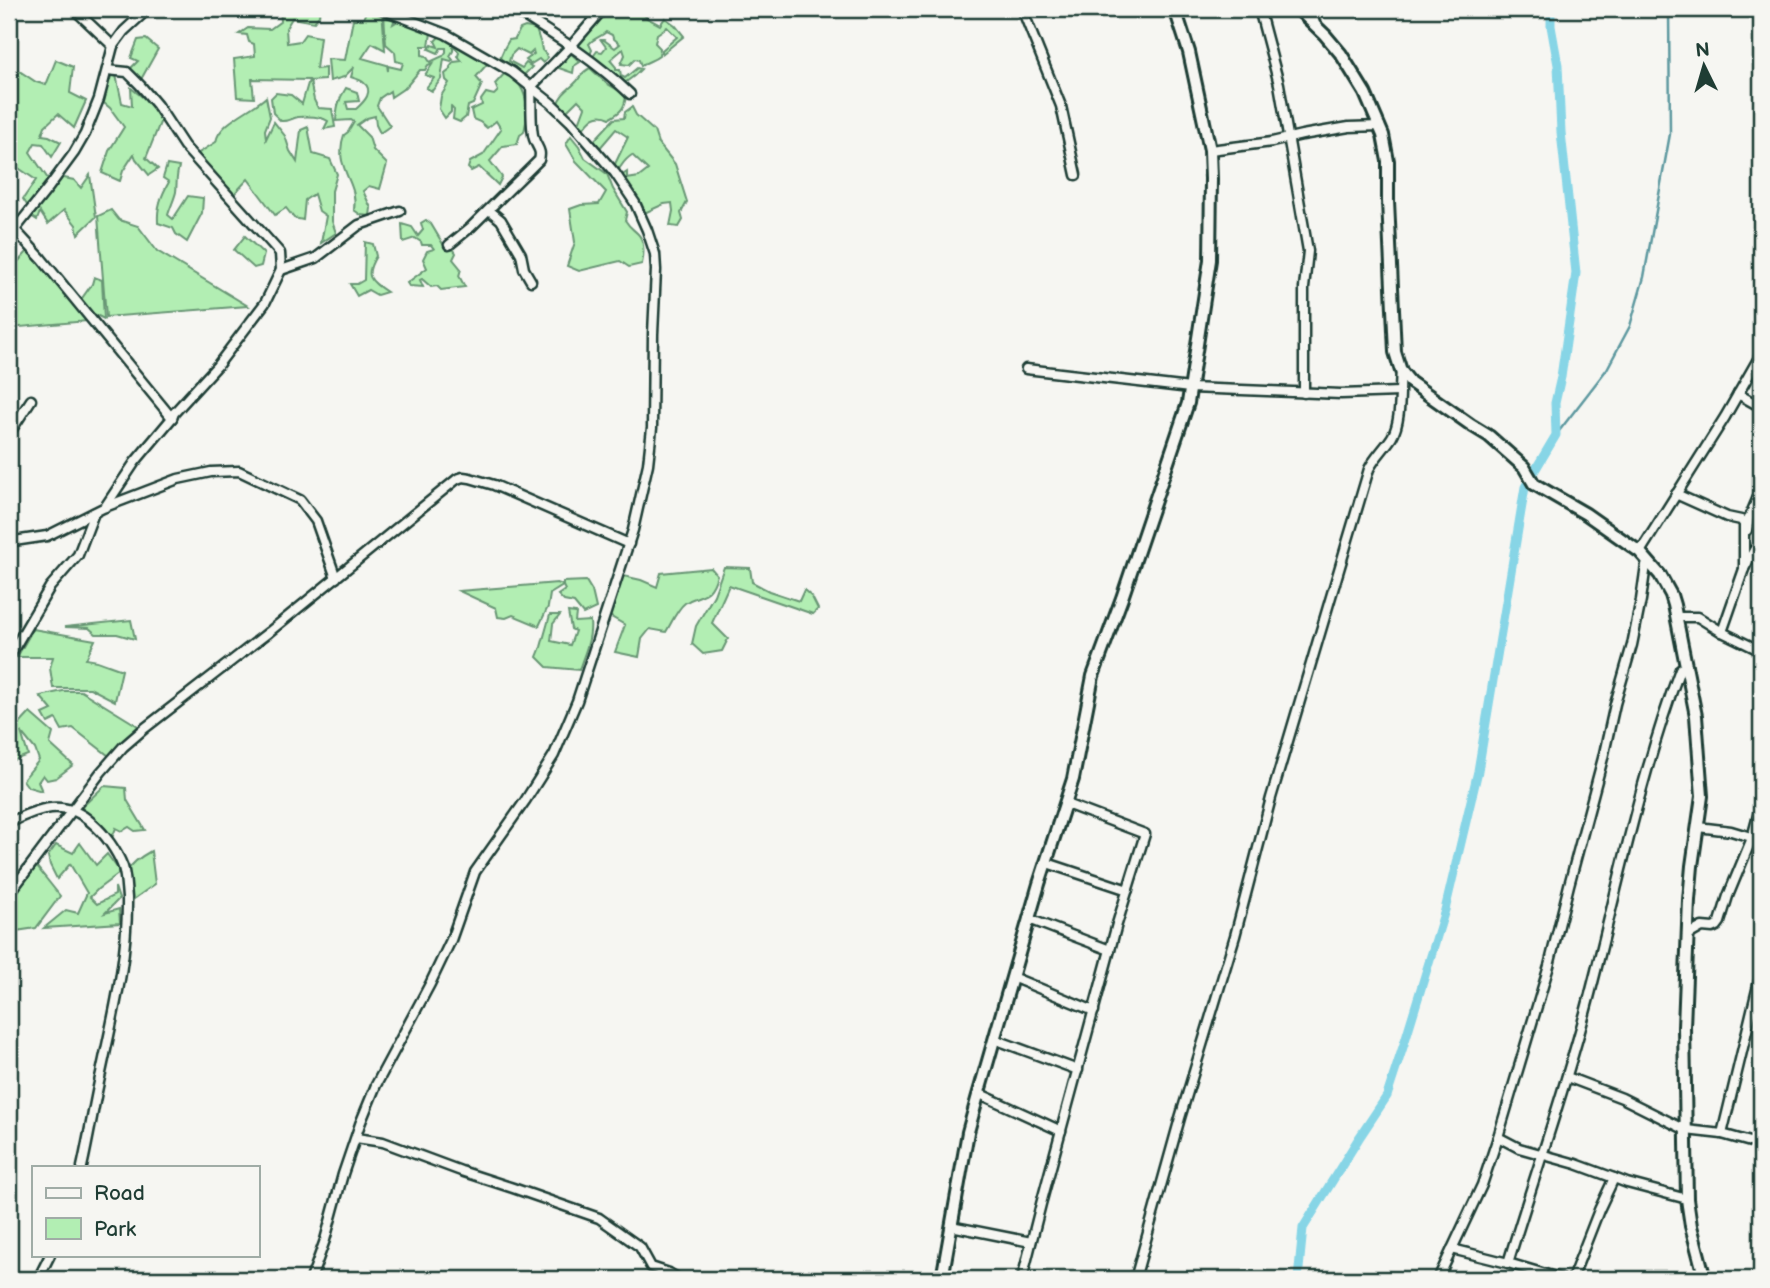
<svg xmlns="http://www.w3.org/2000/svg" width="1770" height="1288" font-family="'Balsamiq Sans',sans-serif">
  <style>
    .green { fill: #b2eeb3; stroke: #689674; stroke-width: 2 }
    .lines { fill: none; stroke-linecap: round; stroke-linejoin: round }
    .stream { stroke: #5d989f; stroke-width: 2.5 }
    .canal { stroke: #87d5e6; stroke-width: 9 }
    .minor-casing { stroke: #1f3d34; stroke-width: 13 }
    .secondary-casing { stroke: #1f3d34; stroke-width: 16 }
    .minor { stroke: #f6f6f2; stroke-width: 8 }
    .secondary { stroke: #f6f6f2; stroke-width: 10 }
  </style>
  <rect width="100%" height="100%" fill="#f6f6f2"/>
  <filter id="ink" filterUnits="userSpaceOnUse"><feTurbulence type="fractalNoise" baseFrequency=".0143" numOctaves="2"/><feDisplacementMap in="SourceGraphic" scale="14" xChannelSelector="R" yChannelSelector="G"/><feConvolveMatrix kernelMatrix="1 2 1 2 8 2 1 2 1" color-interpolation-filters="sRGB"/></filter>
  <g filter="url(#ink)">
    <g class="green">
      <path d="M280,9H320L319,16L314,22L292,18L286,28L287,43L300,41L305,34L320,37L316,69L325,68V80L310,81L314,100L318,108L332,109L335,127L324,129L328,121C320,116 308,116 298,117C292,118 288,122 281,121L273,113L271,98L276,93L291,95L302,104L309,80L252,79L254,98L237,97L234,59L255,56L254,44L249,42L247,35L239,34L248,28L270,29L281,21Z"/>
      <path d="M367,9H382L385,50L372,43L362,58L387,65L388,71V66L401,69L403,63L396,61L395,52L386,44L384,14L395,18L393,24L398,21L418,28L430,30L431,33L429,46H422V55L426,56L430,62L443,56L446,52V48H441L438,53L429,49L432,45L438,47L435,41L438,38L437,34L444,30L447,39L453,42V51L450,56L453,60L451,61L444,59L441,79L432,91L426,88L434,78L425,75L433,63L428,65L425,70H420L406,87L391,97L390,91L380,98L377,106L390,126L380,133L376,125L375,116L367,118L357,125L369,137L373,150L387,164L380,189L369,186L363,191L371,208L370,216L361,215L354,210C357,190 348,182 343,164C340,156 341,143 344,135L348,132L354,122L351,120L336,121C337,108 338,100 346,88L357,92L359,101L346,102L348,109H356C364,102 375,91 363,82C360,79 355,79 351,77L354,67L344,77L330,81L328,59L345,60L353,19H363Z"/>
      <path d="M609,9H639L647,18L660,25L665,18L675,25L684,36L662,54V50L677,37L667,27L657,34L655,43L660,48L659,56C653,61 647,61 641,66L639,60L635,59L629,65L621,64L625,55L623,49L610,60L616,67V70H620L621,76L625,78L637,68L641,69L634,76L622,85L604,66L592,58L597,51L602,52L606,47L601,40H604L615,48L620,44L613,38L612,35L606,32C601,37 594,38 589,44L592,50L588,59L572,42L593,19Z"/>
      <path d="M525,27L536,29C538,36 541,43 542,50L546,54L547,58L543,63L539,59L531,64L526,60L534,54L533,51L529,55L517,49L511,55L509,61L522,68L526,63L532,67L522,77L498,69C498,59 504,48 509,40L515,39L520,29Z"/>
      <path d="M146,39L158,49L139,83L130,82V69L138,61L131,58L138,40Z"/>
      <path d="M457,45L488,63L476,77L482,84L473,104L468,106L466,117L460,122L453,119L454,110L451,107V112L445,118L439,109L441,96L449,83L446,80L445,74L450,70V67L454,62L462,61L458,56L459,52L454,46Z"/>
      <path d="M564,47L580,62L574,66L573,73L559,68L561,61H566L567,55L562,50Z"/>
      <path d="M56,60L73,67L70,93L86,101L74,128L58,114L45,126L42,135L49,136L61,142L52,157L43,144L35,143L30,152L50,182L59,177L74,180L81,188L90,175L96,217L78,234L76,225L64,210L48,224L40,212L37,220L31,216V211L23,199L36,180L17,167L9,175V64L36,82L46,85Z"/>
      <path d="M590,68L606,83L626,95C625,108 621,112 610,118C596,111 590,120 582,130L578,126L585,107L578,100L567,111L557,105C561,93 569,90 577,81C582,75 582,72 590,68Z"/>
      <path d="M113,71L116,75L122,103L132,106L131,88L150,103L161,120L146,158L158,169L149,175L136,159L134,154L123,171L120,181L102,173L109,151L124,127L110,108L99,99Z"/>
      <path d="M505,73C528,84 530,110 524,132L520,135L517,144L503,146L490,161L502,177L498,185L479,167L471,171L468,168L470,162L483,155L501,129L496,121L487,128L480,122L473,119L471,110L482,105L481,100L486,93L494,95L498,91L495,84Z"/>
      <path d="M266,97L270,117L265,130L266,139L274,122L285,136L290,151L297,162L301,130L308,127L313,154L330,159L337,174L332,191V221L336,233L321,243L326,216L319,211L314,194L305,200L303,220L294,218L286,208L275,215L248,179L234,194L194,156L216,142C219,122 251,111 266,97Z"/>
      <path d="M632,107L636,115L654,131L658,143L675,164L687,202L681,213L683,220L679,227L670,226L673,211L672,203L664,204L640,215L618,178L627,172V179L639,177L648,170L632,155C621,162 622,168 615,173L614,166L628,137L616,129L599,149L590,145L614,119L624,118L625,112Z"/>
      <path d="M571,136L579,146L585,158L607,174L613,189L627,212L625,220C630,228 632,228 638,234C645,241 644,255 642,264L629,267L620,261L579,271L567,266L575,242L570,209L581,205L599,204L606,192L576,161L566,144Z"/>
      <path d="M167,165L179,167C176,176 177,183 176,192C174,200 170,208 168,215L173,219L188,196L203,198L202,213L187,242L176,234L173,228L158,223C157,207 161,196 169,182L163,178Z"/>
      <path d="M111,210L119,220L138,226L157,251L248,306L106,317L98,216Z"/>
      <path d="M426,220L431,224L446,249L454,250L456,253L453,259L461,269L459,276L465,287L441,290L437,286L431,287L422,279L420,280L423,287L409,286L407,283L427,268L423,259L427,251L434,249L431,245H422L421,242L415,238L403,242L402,224L412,227L418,236L423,230L421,223Z"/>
      <path d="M245,236L264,254L261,266L254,268L234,250Z"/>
      <path d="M365,242L373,244L376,256C364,276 369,280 387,292L377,295L368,290L357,296L350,284H357L364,280Z"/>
      <path d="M29,250L88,321L9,328V283L16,275L13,267Z"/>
      <path d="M94,277L102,280L104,319L88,311L80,301L92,284Z"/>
      <path d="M724,567L750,568L752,582L769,591L799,601L804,590L812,597L818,609L813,614L729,585L712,623L728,639L722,651L703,654L692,644L696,626L714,595Z"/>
      <path d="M711,568L717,575C710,600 701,592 685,603C677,609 671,624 666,632L650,629L642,639L639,657L615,652L625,625L606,614L619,575L641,580L657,587L661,573Z"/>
      <path d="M586,581L592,591L596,608L583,614L574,603L564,601L558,595L565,590L563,586L550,594L548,607L539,626L513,615L506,618L498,617L496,608L459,591L557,583L563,585V582Z"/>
      <path d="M568,612L576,613L575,622L590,621C592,639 584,654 579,670L547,667L537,657L541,647L550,615H560L553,624L551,641L570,645L575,631L571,629Z"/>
      <path d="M131,620L135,639L117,634H96L89,628L65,627Z"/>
      <path d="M33,629L95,640L86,659L97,661L122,670L115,701L90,688H53L50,668L53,657H17Z"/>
      <path d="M63,691H81L138,726L113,759L73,728L62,730L56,719L48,723L43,714L52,710L40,696Z"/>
      <path d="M30,713L53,733L50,744L73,765L56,778L47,780L43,775L38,782L42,791L28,787L23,780L39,760L35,749L21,732L28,755L9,762V720L17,727Z"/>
      <path d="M104,786L126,788L127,800L145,830L135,831L129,827L122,831L116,828L112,838C99,835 86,820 82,807Z"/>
      <path d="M80,843L96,865L107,854L118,869V874L98,889L90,897L97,904L115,895V887L119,899L105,913L119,909L120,923L44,928L66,910L78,913L87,893L70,864L57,879L50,865L48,856L56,845L73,853Z"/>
      <path d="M151,851L155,884L127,904C125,874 122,867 151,851Z"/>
      <path d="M37,867L60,896L36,928L9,932V899L15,886Z"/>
    </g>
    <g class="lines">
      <path class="stream" d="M1556,435L1607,369L1630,326L1644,277L1670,134L1669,9"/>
      <path class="canal" d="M1298,1279L1303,1228L1359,1138L1387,1096L1404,1044L1445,910L1478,771L1525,487L1556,435L1555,403L1561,377L1576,273L1561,132L1558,65L1551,26V9"/>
      <g class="minor-casing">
        <g id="minor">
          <path d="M74,9L113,46"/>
          <path d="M513,9C554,35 595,60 630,94"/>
          <path d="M1022,9L1061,106L1076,175"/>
          <path d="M1259,9L1279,84L1308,251L1304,288V393"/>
          <path d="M1311,9L1315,24"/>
          <path d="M9,15L12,9"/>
          <path d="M1210,150L1272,142L1302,135L1349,127L1380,126"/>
          <path d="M489,210L501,220L521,254L524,269L531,281"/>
          <path d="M15,230L41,258L172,418"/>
          <path d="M9,237L49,187L74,153L85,134L99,99L113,46L124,31L148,9"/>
          <path d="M449,245L471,227L539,160C542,150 537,148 534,139C530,127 532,100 531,87L571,46L603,9"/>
          <path d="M281,270L316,258L359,225L400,211"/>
          <path d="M1026,369L1190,388L1341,394L1399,392"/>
          <path d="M1738,394L1761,407"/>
          <path d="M9,434L31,400"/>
          <path d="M1676,494L1727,517L1741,520L1744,524V569"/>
          <path d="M105,507L135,462L172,418L174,413L217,366L265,303L281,270L280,253L184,146L157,105L140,85L127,72L107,70"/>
          <path d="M1747,530L1749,518L1761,490"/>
          <path d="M9,544L14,541L47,536L105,507L178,479L211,472L239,471L300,500L316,521L336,578"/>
          <path d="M1640,552L1725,417L1761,354"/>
          <path d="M1678,617H1698L1722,632L1761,651"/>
          <path d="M1722,632L1744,569L1754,550L1761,548"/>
          <path d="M9,657L50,587L78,555L94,513"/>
          <path d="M9,823C37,808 66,798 92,823C105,834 117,851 123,867C126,877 126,888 127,898C128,957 113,1016 101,1073C94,1104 89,1136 82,1167"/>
          <path d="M1698,827L1731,831L1761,840"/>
          <path d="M1047,863L1128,890"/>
          <path d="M9,894L101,772L123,747L145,728L269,632L457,479L463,477L470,478L494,485L629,544"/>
          <path d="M1029,919L1110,950"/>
          <path d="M1688,935L1702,927L1713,928L1717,926L1720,922L1728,896L1752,838L1761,804"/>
          <path d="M1012,977L1094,1011"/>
          <path d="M994,1039L1078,1070"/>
          <path d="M1567,1077L1622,1098L1686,1130L1722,1134L1761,1145"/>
          <path d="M978,1093L1061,1131"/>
          <path d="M1722,1134L1761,973"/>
          <path d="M1498,1137L1519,1148L1576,1164L1614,1178"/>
          <path d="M356,1138L383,1142L461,1171L513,1188L599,1218L640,1247L651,1267L669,1273L679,1279"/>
          <path d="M951,1226L1031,1242"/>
          <path d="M1452,1249L1508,1263L1562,1279"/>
          <path d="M1508,1263C1535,1174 1566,1087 1589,998C1618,887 1640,776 1680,669L1687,665"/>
          <path d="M38,1279L50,1255"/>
          <path d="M311,1279L325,1240L343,1174L360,1124L376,1085L430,984L451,940L475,872L525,801L554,755L577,701L633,530L648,464L652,428L653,334L656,270L655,254L647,230L635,203L615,173L570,121L551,103L512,72L446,34L381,9"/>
          <path d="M1022,1279L1041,1204L1117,924L1145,834L1066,804"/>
          <path d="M1135,1279L1180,1118L1235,936L1271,798L1369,469C1375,457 1385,448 1392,437C1402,420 1399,391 1401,371"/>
          <path d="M1438,1279L1482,1185L1498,1137L1549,966L1569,885L1603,758L1615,704L1632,645L1641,600L1646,565L1649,562"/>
          <path d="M1572,1279L1599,1210L1614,1178L1627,1183L1687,1199"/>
        </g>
      </g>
      <g class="secondary-casing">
        <g id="secondary">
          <path d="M1298,9L1325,35L1341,54L1365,93L1383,135L1388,161V201L1395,352L1401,371L1410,382L1471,425L1489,436L1524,467L1534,484L1586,514L1640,552L1660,575L1671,595L1674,605L1696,716L1702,796L1692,866L1689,900L1684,1027L1687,1199L1691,1226L1705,1279"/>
          <path d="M942,1279L968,1132L977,1099L1039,884L1073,779L1093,676L1122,598L1188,403L1210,260L1211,179L1210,150L1189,52L1175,9"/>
        </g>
      </g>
      <use href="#minor" class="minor"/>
      <use href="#secondary" class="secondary"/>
    </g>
  </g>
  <rect width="1770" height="1288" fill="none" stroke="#f6f6f2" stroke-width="35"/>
  <rect x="18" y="18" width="1735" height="1253" fill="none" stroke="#1f3d34" stroke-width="2.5" filter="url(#ink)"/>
  <rect x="32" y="1166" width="228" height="91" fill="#f6f6f2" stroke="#a0aca6" stroke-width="2"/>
  <rect x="46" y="1188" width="35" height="10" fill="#f6f6f2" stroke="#a0aca6" stroke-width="2"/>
  <text x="94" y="1200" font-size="21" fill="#1f3d34">Road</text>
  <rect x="46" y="1218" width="35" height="21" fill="#b2eeb3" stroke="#a0aca6" stroke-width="2"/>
  <text x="94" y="1236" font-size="21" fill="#1f3d34">Park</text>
  <g transform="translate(1704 66) rotate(355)" stroke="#f6f6f2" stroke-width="5" paint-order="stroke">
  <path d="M0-5L12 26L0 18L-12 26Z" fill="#1f3d34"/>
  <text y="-10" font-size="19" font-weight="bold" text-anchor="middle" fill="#1f3d34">N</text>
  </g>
</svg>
